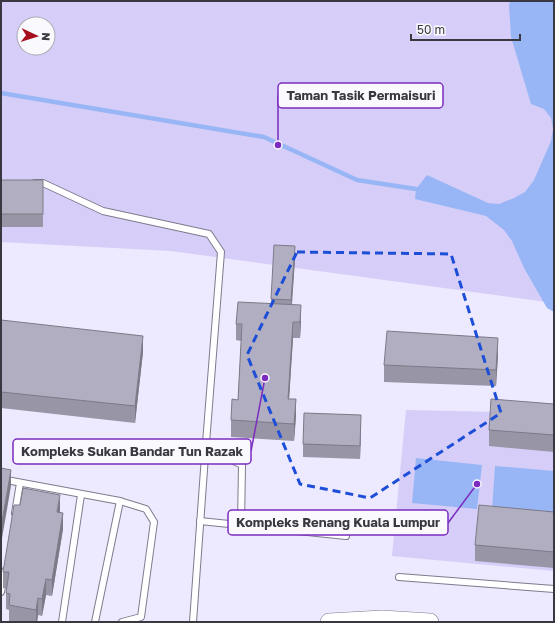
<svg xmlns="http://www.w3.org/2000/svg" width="555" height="623" font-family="'Golos Text',sans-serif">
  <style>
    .green { fill: #d6cef8; fill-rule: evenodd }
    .water { fill: #98b6f5 }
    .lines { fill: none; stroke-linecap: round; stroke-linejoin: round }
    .stream { stroke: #98b6f5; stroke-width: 4.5 }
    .lane-casing { stroke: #7e7b8d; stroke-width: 8 }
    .secondary-casing { stroke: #7e7b8d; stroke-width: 18 }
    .lane { stroke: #fff; stroke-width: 6 }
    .secondary { stroke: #fff; stroke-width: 17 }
    .wall { fill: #9896a6 }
    .shaded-wall { fill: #7c7a87 }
    .building { fill: #b1aec1; stroke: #7c7a87 }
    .marked { fill: none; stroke: #1d4ed8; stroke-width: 3; stroke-dasharray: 8 5; stroke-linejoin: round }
    .leader { fill: none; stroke: #7b2cbf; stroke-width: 1.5 }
    .callout-dot { fill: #7b2cbf; stroke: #faf9fd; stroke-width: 1.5 }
    .callout { fill: #faf9fd; stroke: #7b2cbf; stroke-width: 1.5 }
    .callout-label { font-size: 13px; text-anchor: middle; font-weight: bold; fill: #39373f }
  </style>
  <rect width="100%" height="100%" fill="#ede9fe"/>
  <g class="green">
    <path d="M1,1H554V303L171,251L1,242ZM24,24H48V48H24Z"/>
    <path d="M554,409V571L392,556L406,410L500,412Z"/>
  </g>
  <g class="water">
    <path d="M510,1H554V312L547,308L524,268L512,241L504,230L486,216L415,199L416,189L427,175L488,203L499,204L514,198L525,192L534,180L551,141L553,129L551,118L544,109L531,104L511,37L509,5Z"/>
    <path d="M416,458L482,465L477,509L412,503Z"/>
    <path d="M495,466L554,471V515L492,510Z"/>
  </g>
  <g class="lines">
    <path class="stream" d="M1,93L264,137L357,180L416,189"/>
    <g class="lane-casing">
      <g id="lane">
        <path d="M35,183H43L103,211L209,234L221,252L205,456L193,622"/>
        <path d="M205,456L225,457L242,465L241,525"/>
        <path d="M1,479L120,501L146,509L154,522L141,617L122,622"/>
        <path d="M15,513L20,483"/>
        <path d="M200,521L346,536"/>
        <path d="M399,577L554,589"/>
        <path d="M1,592L5,571"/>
        <path d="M62,622L81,495"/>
        <path d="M95,622L120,501"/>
      </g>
    </g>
    <g class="secondary-casing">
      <path id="secondary" d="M329,622L382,619L430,622"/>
    </g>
    <use href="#lane" class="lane"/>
    <use href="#secondary" class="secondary"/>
  </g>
  <g class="wall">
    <rect x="1" y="180" width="42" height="47"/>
    <path d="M295,259L292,305L301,322L300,338H293L289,399L296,416L294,441L231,437V420L238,400L241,341L236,340V324L271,304V299Z"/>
    <path d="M1,320L143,352L135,423L1,408Z"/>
    <path d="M498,355L496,386L384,382V365Z"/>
    <path d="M554,404V452L489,446V430Z"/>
    <path d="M361,427L360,459L303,457V444Z"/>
    <path d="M60,512L63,529L52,596L46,595L42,616L38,615L37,622H9V610L6,609V593L7,589L3,588V572Z"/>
    <path d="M554,512V568L475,561V545Z"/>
  </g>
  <g class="shaded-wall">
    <path d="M295,246V259L291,313V300Z"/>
    <path d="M301,305V322L300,338V322Z"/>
    <path d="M293,322V338L288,416V399Z"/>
    <path d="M143,336V352L135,423V406Z"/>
    <path d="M498,338V355L496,386V370Z"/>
    <path d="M296,399V416L294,441V424Z"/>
    <path d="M361,415V427L360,459V446Z"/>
    <path d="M11,470V486L1,544V527Z"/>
    <path d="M60,495V511L57,528V512Z"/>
    <path d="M63,513V529L52,596V580Z"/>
    <path d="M46,579V595L42,616V599Z"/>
    <path d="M38,598V615L37,622H36V610Z"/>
  </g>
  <g class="building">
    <rect x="1" y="180" width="42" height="34"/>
    <path d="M274,245L295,246L291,300L271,299Z"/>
    <path d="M238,302L301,305L300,322H293L288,399H296L294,424L231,420L232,399L238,400L242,324H236Z"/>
    <path d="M1,320L143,336L135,406L1,392Z"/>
    <path d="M387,331L498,338L496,370L384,365Z"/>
    <path d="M491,399L554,404V435L489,430Z"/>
    <path d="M304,413L361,415L360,446L303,444Z"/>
    <path d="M1,468L11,470L1,527Z"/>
    <path d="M23,488L60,495L57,512L63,513L52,580L46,579L42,599L38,598L36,610L9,605L10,594L6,593L9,572H3L14,505H20Z"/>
    <path d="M479,505L554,512V552L475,545Z"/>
  </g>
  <path class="marked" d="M297,252L451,254L501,413L370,498L300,484L247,355Z"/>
  <path class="leader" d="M278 145L278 95M265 378L251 451M477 484L448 523"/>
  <g class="callout-dot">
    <circle cx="278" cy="145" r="4"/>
    <circle cx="265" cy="378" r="4"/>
    <circle cx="477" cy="484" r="4"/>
  </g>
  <g class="callout">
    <rect x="278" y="83" width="165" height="25" rx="4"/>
    <rect x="13" y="439" width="238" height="25" rx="4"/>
    <rect x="228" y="510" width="220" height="25" rx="4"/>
  </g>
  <g class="callout-label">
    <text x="361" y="100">Taman Tasik Permaisuri</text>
    <text x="132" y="456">Kompleks Sukan Bandar Tun Razak</text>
    <text x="338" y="527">Kompleks Renang Kuala Lumpur</text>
  </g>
  <rect width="555" height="623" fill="none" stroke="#39373f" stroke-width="4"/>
  <g transform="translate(36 36) rotate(94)"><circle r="19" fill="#faf9fd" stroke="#adabb1"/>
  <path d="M0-3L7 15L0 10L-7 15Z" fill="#a60f1e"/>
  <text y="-6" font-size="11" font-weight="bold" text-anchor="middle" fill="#39373f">N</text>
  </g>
  <path d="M411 34v6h109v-6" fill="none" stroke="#39373f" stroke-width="2"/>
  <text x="417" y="34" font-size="12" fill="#39373f" stroke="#faf9fd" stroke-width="3" paint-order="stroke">50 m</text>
</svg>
